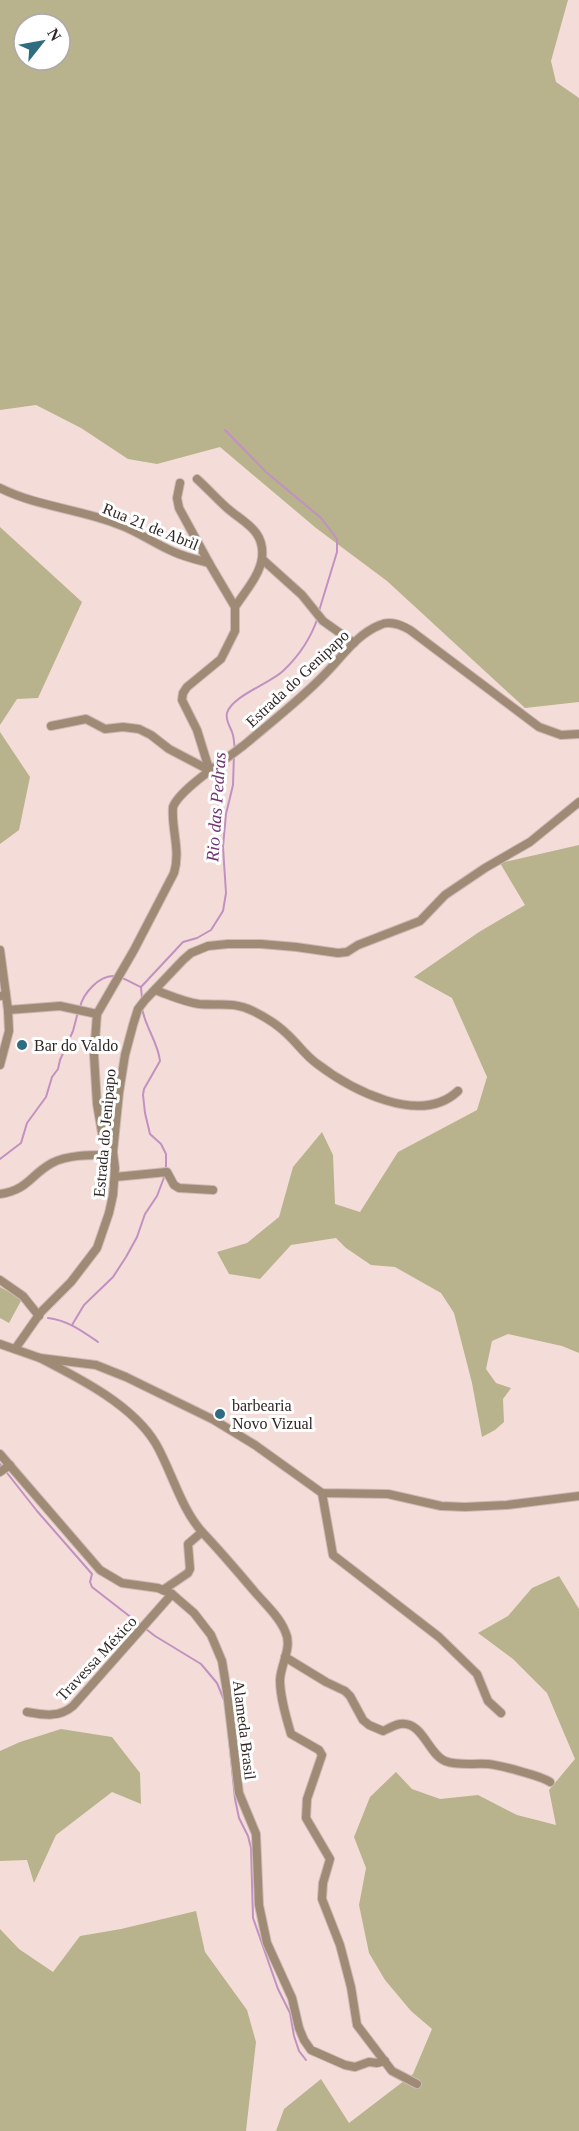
<svg xmlns="http://www.w3.org/2000/svg" width="579" height="2131" font-family="'Times New Roman',serif">
  <style>
    .green { fill: #b8b38c; fill-rule: evenodd }
    .lines { fill: none; stroke-linecap: round; stroke-linejoin: round }
    .stream { stroke: #c191c1; stroke-width: 2 }
    .street-casing { stroke: #cdb9b4; stroke-width: 10 }
    .street { stroke: #9e8a75; stroke-width: 8 }
    .poi-dot { fill: #2e6c82; stroke: #fff; stroke-width: 2 }
    .labels { text-anchor: middle; stroke-width: 6; stroke-linejoin: round; paint-order: stroke }
    .street-label { font-size: 16px; fill: #302725; stroke: #fff }
    .poi-label { font-size: 16px; fill: #302725; stroke: #fff; text-anchor: start }
    .water-label { font-size: 18px; font-style: italic; fill: #703672; stroke: #fff }
  </style>
  <rect width="100%" height="100%" fill="#f4ddd8"/>
  <g class="green">
    <path d="M0,0H568L551,61L556,82L579,98V702L525,708L387,581L316,528L220,447L157,464L128,459L81,428L36,405L0,410ZM24,24H60V60H24Z"/>
    <path d="M0,527L82,602L38,698L17,699L0,725Z"/>
    <path d="M0,732L30,777L19,830L0,844Z"/>
    <path d="M579,845V1353L562,1346L508,1334L492,1341L486,1369L496,1383L511,1388L503,1399L504,1422L495,1430L482,1437L472,1383L454,1313L441,1293L395,1267L371,1265L346,1248L336,1238L291,1245L260,1279L229,1274L217,1252L247,1243L279,1217L293,1167L322,1132L333,1155L335,1204L360,1212L398,1152L477,1110L487,1077L452,998L414,977L479,932L525,905L500,863Z"/>
    <path d="M0,1287L22,1299L9,1323L0,1318Z"/>
    <path d="M559,1576L579,1609V2131H276L284,2109L321,2079L349,2123L413,2074L432,2029L411,2011L385,1980L369,1953L359,1905L366,1868L354,1837L370,1797L396,1772L412,1789L440,1799L478,1795L517,1815L556,1825L549,1790L575,1759L547,1693L513,1659L478,1633L508,1616L532,1588Z"/>
    <path d="M61,1729L112,1737L140,1773L141,1804L112,1792L56,1835L34,1883L27,1860L0,1861V1751L20,1742Z"/>
    <path d="M196,1911L205,1952L247,2010L256,2042L246,2131H0V1929L19,1949L53,1972L80,1936L121,1929Z"/>
  </g>
  <g class="lines">
    <g class="stream">
      <path d="M225,430L266,472L321,518L337,539V552L319,611"/>
      <path d="M235,749C234,744 234,739 233,735C231,727 225,721 227,713C232,696 269,684 283,671C299,656 311,638 318,617"/>
      <path d="M142,999L141,987L183,942L197,938L211,930L223,911L226,893L223,847L226,814L233,785L234,754"/>
      <path d="M80,1007C83,994 99,975 114,976C122,976 133,984 141,987"/>
      <path d="M142,1008C145,1027 158,1042 160,1061L144,1089L143,1095L145,1113L150,1134L161,1144L166,1154V1170"/>
      <path d="M0,1159L21,1143L27,1123L46,1097L52,1077L58,1069L60,1060L73,1031L78,1012"/>
      <path d="M48,1318C67,1320 82,1331 98,1342"/>
      <path d="M72,1325L84,1305L113,1277L126,1257L137,1237L145,1214L157,1196L165,1175"/>
      <path d="M0,1464L37,1511L92,1574L90,1582L92,1587L155,1636L201,1664L217,1683L224,1700"/>
      <path d="M228,1729L235,1799L239,1818L248,1836L251,1848L253,1918L278,1989L290,2013L294,2036L299,2051L306,2060"/>
    </g>
    <g class="street-casing">
      <g id="street">
        <path d="M197,479C207,488 217,499 227,508C244,523 265,530 262,558C260,575 244,593 235,607"/>
        <path d="M180,483L177,498L179,508L209,563"/>
        <path d="M0,488C38,507 81,509 120,525C139,532 155,544 174,552C185,557 198,560 209,563L235,607V631L221,659L187,687L183,693L182,700L197,730L210,772"/>
        <path d="M262,559L302,595L323,621L354,643"/>
        <path d="M51,726L86,719L105,729L123,727L139,729L151,735L169,749L209,770"/>
        <path d="M0,950L6,995"/>
        <path d="M155,990C169,995 184,1002 199,1004C218,1006 233,1001 253,1011C265,1017 277,1024 287,1034C297,1043 305,1055 316,1063C350,1089 420,1127 458,1091"/>
        <path d="M0,996L6,995L8,1010L60,1006L97,1014"/>
        <path d="M0,1065L9,1031L8,1010"/>
        <path d="M113,1152L107,1144L102,1133L97,1104L94,1055L97,1014L134,950L174,873C181,850 171,829 173,807C180,788 232,756 249,741C275,719 302,698 325,674C342,657 357,634 380,625C390,620 401,625 410,630L539,727L561,735L579,734"/>
        <path d="M115,1177L167,1172L174,1185L179,1188L213,1190"/>
        <path d="M0,1194C28,1190 30,1175 52,1163C69,1154 94,1155 113,1155"/>
        <path d="M0,1280L23,1296L39,1316"/>
        <path d="M0,1344L40,1358L96,1365L126,1377L214,1420L255,1445L322,1493L388,1494L441,1506L465,1507L507,1505L579,1496"/>
        <path d="M15,1349L41,1312L71,1282L97,1248L109,1213L113,1195L115,1168L113,1152L119,1093L125,1055L133,1025L138,1009L145,1000L183,960L191,953L208,946L228,944H261L296,947L338,953L347,952L358,945L420,921L445,895L485,868L530,842L579,802"/>
        <path d="M40,1358C79,1378 133,1405 156,1444C172,1472 181,1509 203,1533C221,1552 238,1572 254,1591C265,1604 279,1616 285,1631C293,1647 281,1663 280,1680C280,1697 286,1717 291,1734L319,1750L322,1755L307,1799L306,1818L330,1859L323,1883L322,1899L340,1945L351,1987L357,2025L392,2071L417,2084"/>
        <path d="M0,1454L100,1570L122,1583L158,1588L172,1594L194,1613L211,1635L222,1661L227,1692L239,1793L256,1834L259,1905L267,1943L292,1998L299,2028L304,2040L311,2050L345,2065L355,2067L369,2062L377,2063L385,2061"/>
        <path d="M0,1472L10,1465"/>
        <path d="M322,1493L333,1555L439,1637L477,1674L488,1701L501,1713"/>
        <path d="M163,1590L188,1573L190,1569L188,1544L202,1532"/>
        <path d="M285,1657L326,1682L345,1691L350,1696L363,1720L369,1725L383,1731C388,1729 394,1725 400,1724C423,1721 428,1754 445,1761C458,1766 474,1763 488,1764C499,1765 541,1776 550,1782"/>
        <path d="M27,1712C44,1715 59,1718 73,1706L172,1594"/>
      </g>
    </g>
    <use href="#street" class="street"/>
  </g>
  <g class="poi-dot">
    <circle cx="22" cy="1045" r="6"/>
    <circle cx="220" cy="1414" r="6"/>
  </g>
  <g class="labels">
    <g class="street-label">
      <text transform="translate(151 526) rotate(22)" y="6">Rua 21 de Abril</text>
      <text transform="translate(297 678) rotate(-43)" y="6">Estrada do Genipapo</text>
      <text transform="translate(104 1133) rotate(-85)" y="6">Estrada do Jenipapo</text>
      <text transform="translate(96 1658) rotate(-47)" y="6">Travessa México</text>
      <text transform="translate(245 1730) rotate(83)" y="6">Alameda Brasil</text>
    </g>
    <g class="poi-label">
      <text x="34" y="1051">Bar do Valdo</text>
      <text x="232" y="1411">barbearia<tspan x="232" dy="18">Novo Vizual</tspan></text>
    </g>
    <g class="water-label">
      <text transform="translate(216 807) rotate(-86)" y="6">Rio das Pedras</text>
    </g>
  </g>
  <g transform="translate(42 42) rotate(59)"><circle r="28" fill="#ffffff" stroke="#aca9a8" stroke-width="1.5"/>
  <path d="M0-4.5L10 22L0 15L-10 22Z" fill="#2e6c82"/>
  <text y="-9" font-size="16" font-weight="bold" text-anchor="middle" fill="#302725">N</text>
  </g>
</svg>
